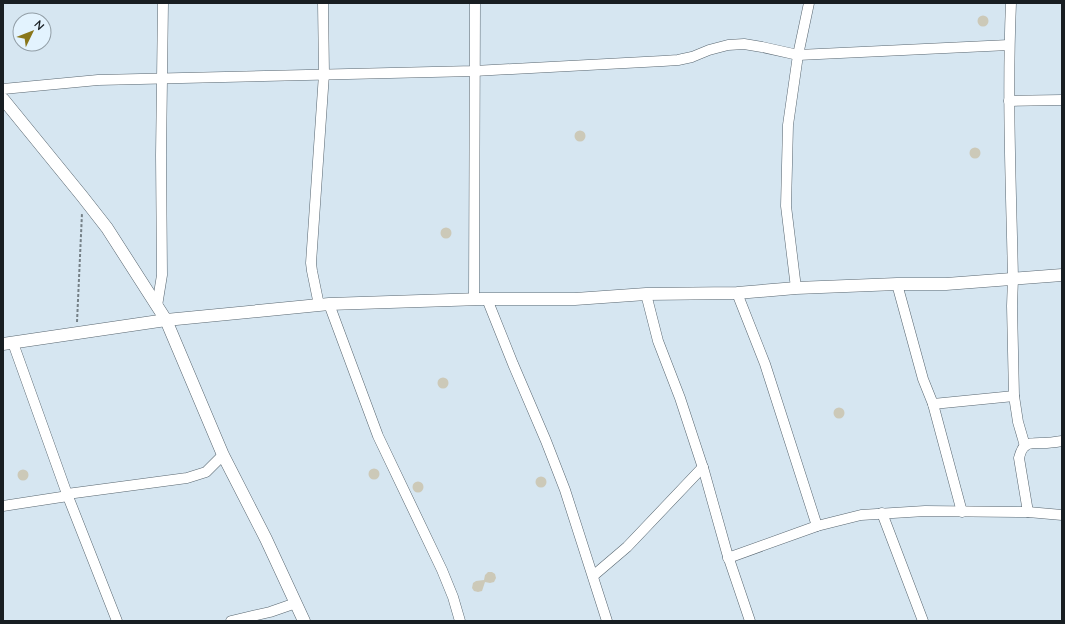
<svg xmlns="http://www.w3.org/2000/svg" width="1065" height="624" font-family="Lato,sans-serif">
  <style>
    .building { fill: #ccc9b8 }
    .lines { fill: none; stroke-linecap: round; stroke-linejoin: round }
    .minor-casing { stroke: #586670; stroke-width: 11 }
    .tertiary-casing { stroke: #586670; stroke-width: 13 }
    .path { stroke: #758087; stroke-width: 2; stroke-dasharray: 3 2; stroke-linecap: butt }
    .minor { stroke: #fff; stroke-width: 10 }
    .tertiary { stroke: #fff; stroke-width: 12 }
  </style>
  <rect width="100%" height="100%" fill="#d6e6f1"/>
  <g class="building">
    <circle cx="983" cy="21" r="5.5"/>
    <circle cx="580" cy="136" r="5.5"/>
    <circle cx="975" cy="153" r="5.5"/>
    <circle cx="446" cy="233" r="5.5"/>
    <circle cx="443" cy="383" r="5.5"/>
    <circle cx="839" cy="413" r="5.5"/>
    <circle cx="374" cy="474" r="5.5"/>
    <circle cx="23" cy="475" r="5.5"/>
    <circle cx="541" cy="482" r="5.5"/>
    <circle cx="418" cy="487" r="5.5"/>
    <path d="M488,572H492L495,574L496,578L494,582L490,583L485,582L482,591L478,592L474,591L472,588L473,583L476,581L484,580L485,575Z"/>
  </g>
  <g class="lines">
    <g class="minor-casing">
      <g id="minor">
        <path d="M1011,3C1007,95 1011,186 1013,278L1012,306L1014,396L1018,422L1025,446"/>
        <path d="M3,89L98,80L474,71L663,61L678,60L692,57L709,50L728,45L744,44L762,47L798,55L1009,45"/>
        <path d="M1009,101L1062,100"/>
        <path d="M897,284L923,379L933,404L962,512"/>
        <path d="M796,288L786,206L788,125L798,55L809,3"/>
        <path d="M737,293L765,364L817,526"/>
        <path d="M646,294L658,341L680,398L704,471L727,553L750,621"/>
        <path d="M474,299L475,3"/>
        <path d="M487,299L513,364L546,441L565,490L607,621"/>
        <path d="M329,304L378,436L442,570L453,597L460,621"/>
        <path d="M319,305L312,271L311,263L324,74L323,3"/>
        <path d="M157,306L162,275L161,155L163,3"/>
        <path d="M13,343L67,494L117,621"/>
        <path d="M933,404L1014,396"/>
        <path d="M67,494L187,478L206,472L223,455"/>
        <path d="M3,506L68,496"/>
        <path d="M1028,512L1019,458C1023,442 1028,443 1043,443C1049,443 1056,442 1062,441"/>
        <path d="M882,513L923,621"/>
        <path d="M728,558L817,526L861,515L925,511L1028,512L1062,515"/>
        <path d="M593,576L627,547L703,467"/>
        <path d="M231,621L270,612L296,603"/>
      </g>
    </g>
    <g class="tertiary-casing">
      <g id="tertiary">
        <path d="M3,99L82,196L107,228L166,320L223,455L266,539L304,621"/>
        <path d="M3,344L166,320L329,304L481,299H575L646,294L737,293L796,288L897,284H946L1062,275"/>
      </g>
    </g>
    <path class="path" d="M77,322L82,213"/>
    <use href="#minor" class="minor"/>
    <use href="#tertiary" class="tertiary"/>
  </g>
  <rect width="1065" height="624" fill="none" stroke="#181e22" stroke-width="8"/>
  <g transform="translate(32 32) rotate(47)"><circle r="19" fill="#e3f3fe" stroke="#929ea6"/>
  <path d="M0-3L7 15L0 10L-7 15Z" fill="#89761a"/>
  <text y="-6" font-size="11" font-weight="bold" text-anchor="middle" fill="#181e22">N</text>
  </g>
</svg>
